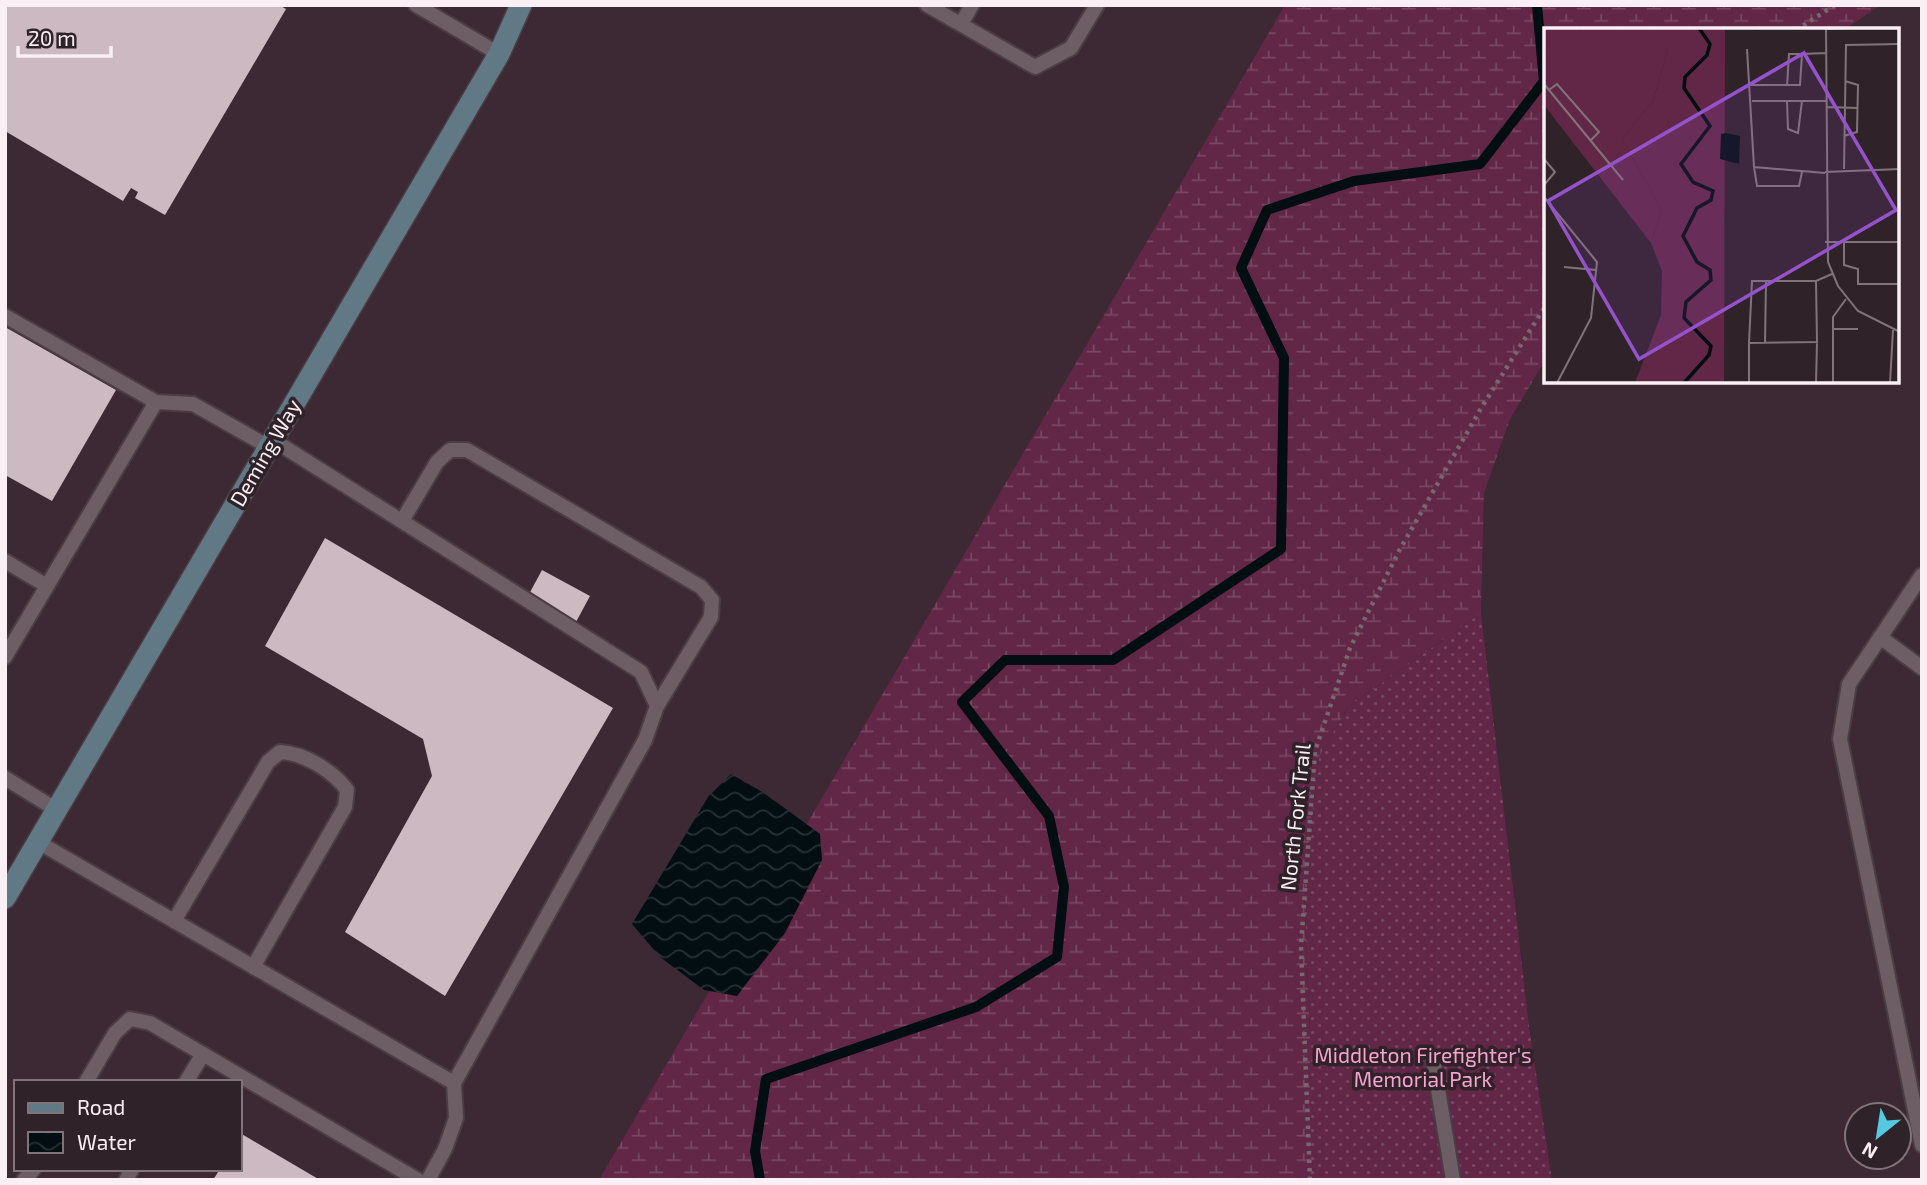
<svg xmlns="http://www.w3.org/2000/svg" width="1927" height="1185" font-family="'Exo 2',sans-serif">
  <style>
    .built { fill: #3d2933; fill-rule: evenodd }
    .grass { fill: url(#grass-dots) }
    .wetland { fill: url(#wetland-marsh) }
    .water { fill: url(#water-waves) }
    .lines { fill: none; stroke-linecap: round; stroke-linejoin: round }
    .stream { stroke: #020e11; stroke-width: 10 }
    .building { fill: #ccb9c2 }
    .lane-casing { stroke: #4a3d43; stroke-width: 18 }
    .secondary-casing { stroke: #4a3d43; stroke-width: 24 }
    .path { stroke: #75696f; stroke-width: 4.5; stroke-dasharray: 3.5 5; stroke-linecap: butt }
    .lane { stroke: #6d5d64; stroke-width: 14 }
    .secondary { stroke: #617985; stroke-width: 21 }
    .labels { text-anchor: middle; stroke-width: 7; stroke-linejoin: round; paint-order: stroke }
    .street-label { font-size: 21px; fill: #f9eff4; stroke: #302229 }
    .park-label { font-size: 21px; fill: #f8a3ce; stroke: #302229 }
    .inset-river { fill: none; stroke: #020e11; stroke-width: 3.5 }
    .inset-road { fill: none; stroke: #80747a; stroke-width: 2 }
    .view { fill: #9453ca; fill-opacity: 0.15; stroke: #9453ca; stroke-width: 3.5 }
    .inset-edge { fill: none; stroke: #f9eff4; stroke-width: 3.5 }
  </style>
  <defs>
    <pattern id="grass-dots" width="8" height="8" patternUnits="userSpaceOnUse" patternTransform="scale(1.75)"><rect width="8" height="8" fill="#622747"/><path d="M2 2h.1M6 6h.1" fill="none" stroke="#794762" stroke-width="1.8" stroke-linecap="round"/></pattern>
    <pattern id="wetland-marsh" width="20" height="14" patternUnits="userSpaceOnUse" patternTransform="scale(1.75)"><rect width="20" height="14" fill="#622747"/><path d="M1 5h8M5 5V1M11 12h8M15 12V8" fill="none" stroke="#794762"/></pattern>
    <pattern id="water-waves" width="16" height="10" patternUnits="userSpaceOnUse" patternTransform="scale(1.75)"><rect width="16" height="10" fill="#020e11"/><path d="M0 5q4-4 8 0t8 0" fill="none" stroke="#283134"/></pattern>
  </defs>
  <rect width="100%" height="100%" fill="#302229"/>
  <g class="built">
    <path d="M5,5H1286L600,1180H5ZM16,1082H240V1169H16Z"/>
    <path d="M1881,5H1922V1180H1552L1529,1025L1481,613L1484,493L1510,419L1545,361L1546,382H1897V30H1844ZM1857,1115H1899V1157H1857Z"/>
  </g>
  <path class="grass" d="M1481,613L1529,1025L1552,1180H1310V1034L1304,891L1319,757L1348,707Z"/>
  <path class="wetland" d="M1285,5H1881L1844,30H1546L1545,361L1510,419L1484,493L1481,613L1348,707L1319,757L1304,891L1310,1034V1180H599Z"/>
  <path class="water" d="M731,774L764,793L820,834L822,860L785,933L737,996L704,990L660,957L632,924L708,797Z"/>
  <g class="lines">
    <path class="stream" d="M760,1180L755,1151L766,1079L976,1007L1057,957L1064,887L1049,816L962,702L1005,660H1113L1281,549L1284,358L1241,268L1267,210L1354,181L1480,164L1544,81L1537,5"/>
  </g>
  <g class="building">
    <path d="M5,5H279L286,9L165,215L135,198L138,192L131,188L123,201L5,131Z"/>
    <path d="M5,327L116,390L52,501L5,475Z"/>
    <path d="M325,538L613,708L445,996L345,932L432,776L423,739L265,646Z"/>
    <path d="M542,570L590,596L576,622L528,596Z"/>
    <path d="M240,1133L320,1180H213L220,1169H240Z"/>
  </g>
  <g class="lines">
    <g class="lane-casing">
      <g id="lane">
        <path d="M416,5L499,54"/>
        <path d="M927,5L1035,67L1071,48L1097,5"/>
        <path d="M961,24L972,5"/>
        <path d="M5,316L156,402L193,404L269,447"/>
        <path d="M273,440L641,672L657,706L645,740L454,1083L456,1118L445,1149L428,1180"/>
        <path d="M402,521L437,462L450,450H467L701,587L712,600L711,617L657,706"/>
        <path d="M5,561L47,586"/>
        <path d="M1922,575L1849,684L1840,739L1922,1145"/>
        <path d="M1880,637L1922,668"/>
        <path d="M5,657L156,402"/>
        <path d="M5,778L57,810"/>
        <path d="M38,842L454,1083"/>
        <path d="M174,921L268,762L280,752C304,753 333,771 347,790L345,807L253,967"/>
        <path d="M1433,1059L1453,1180"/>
        <path d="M86,1082L115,1033L130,1019L150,1023L418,1180"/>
        <path d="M186,1082L203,1054"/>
        <path d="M24,1180L34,1169"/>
        <path d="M126,1180L132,1169"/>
      </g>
    </g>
    <g class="secondary-casing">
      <path id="secondary" d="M5,898L499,54L521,5"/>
    </g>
    <g class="path">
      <path d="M1796,30L1835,5"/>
      <path d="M1310,1180L1301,946L1315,751L1350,648L1399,551L1480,410L1546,305"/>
    </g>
    <use href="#lane" class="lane"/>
    <use href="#secondary" class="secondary"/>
  </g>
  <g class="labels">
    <g class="street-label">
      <text transform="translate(266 453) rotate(-60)" y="7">Deming Way</text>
      <text transform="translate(1296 817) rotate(-84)" y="7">North Fork Trail</text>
    </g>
    <g class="park-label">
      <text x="1423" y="1063">Middleton Firefighter's<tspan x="1423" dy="24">Memorial Park</tspan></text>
    </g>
  </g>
  <g transform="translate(1544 28)">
    <rect width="355" height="355" fill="#302229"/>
    <path d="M0,0H124V21L109,73L78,111L118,183L107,215L0,77Z" fill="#622747"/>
    <path d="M124,0H181L180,355H91L117,287L118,243L107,215L118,183L78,111L109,73L124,21Z" fill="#622747"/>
    <path d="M5,13L50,14V59L28,52L16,42ZM73,20L117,22L106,51L91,63L72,65Z" fill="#622747"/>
    <path d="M182,105L196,108L195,136L176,131L177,106Z" fill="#020e11"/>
    <path class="inset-river" d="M140,355L165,327L167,318L140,290L142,274L167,252L166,242L153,234L139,208L153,180L167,172L169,163L149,154L137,136L166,98L140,60L141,49L163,27L166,16L155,0"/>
    <path class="inset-road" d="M282,0L284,234L294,258L314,283L356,304M282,1L305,0M203,21L210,139L281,145M0,56L79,152M204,57H256L258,26L282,25M243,58L245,26H258M5,62L13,56L55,104L47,112M208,73H282M243,73L244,101L254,105L258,73M282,79L314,80M300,108L313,104L314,57L301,53M0,131L11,144L0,157M210,139L213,158H255L258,144M300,141L302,17L356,16M281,144L356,141M0,169L53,234L47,290L13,355M281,214H356M300,214V237L314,241V256H354M20,239L52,242M272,253L273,314L205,315L208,253H272L288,246M289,301H314M355,304V254M205,315V355M221,315L222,253M272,355L273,314M289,355V289L302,271M346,355L349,302"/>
    <path class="view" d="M260,25L352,182L95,331L4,173Z"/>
    <rect width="355" height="355" class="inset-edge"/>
  </g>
  <rect width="1927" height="1185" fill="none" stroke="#f9eff4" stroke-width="14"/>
  <rect x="14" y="1080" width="228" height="91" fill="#302229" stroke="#80747a" stroke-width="2"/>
  <rect x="28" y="1103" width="35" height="10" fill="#617985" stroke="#80747a" stroke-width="2"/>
  <text x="77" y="1115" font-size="21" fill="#f9eff4">Road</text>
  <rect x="28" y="1132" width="35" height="21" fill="url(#water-waves)" stroke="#80747a" stroke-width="2"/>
  <text x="77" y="1150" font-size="21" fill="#f9eff4">Water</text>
  <g transform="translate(1878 1136) rotate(210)"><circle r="33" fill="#302229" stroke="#80747a" stroke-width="2"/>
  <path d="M0-5L12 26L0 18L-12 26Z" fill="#56c9e0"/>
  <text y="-10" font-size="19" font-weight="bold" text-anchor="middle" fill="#f9eff4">N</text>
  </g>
  <path d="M18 46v10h93v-10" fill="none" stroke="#f9eff4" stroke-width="3.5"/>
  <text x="28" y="46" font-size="21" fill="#f9eff4" stroke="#302229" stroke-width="5" paint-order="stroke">20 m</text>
</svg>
